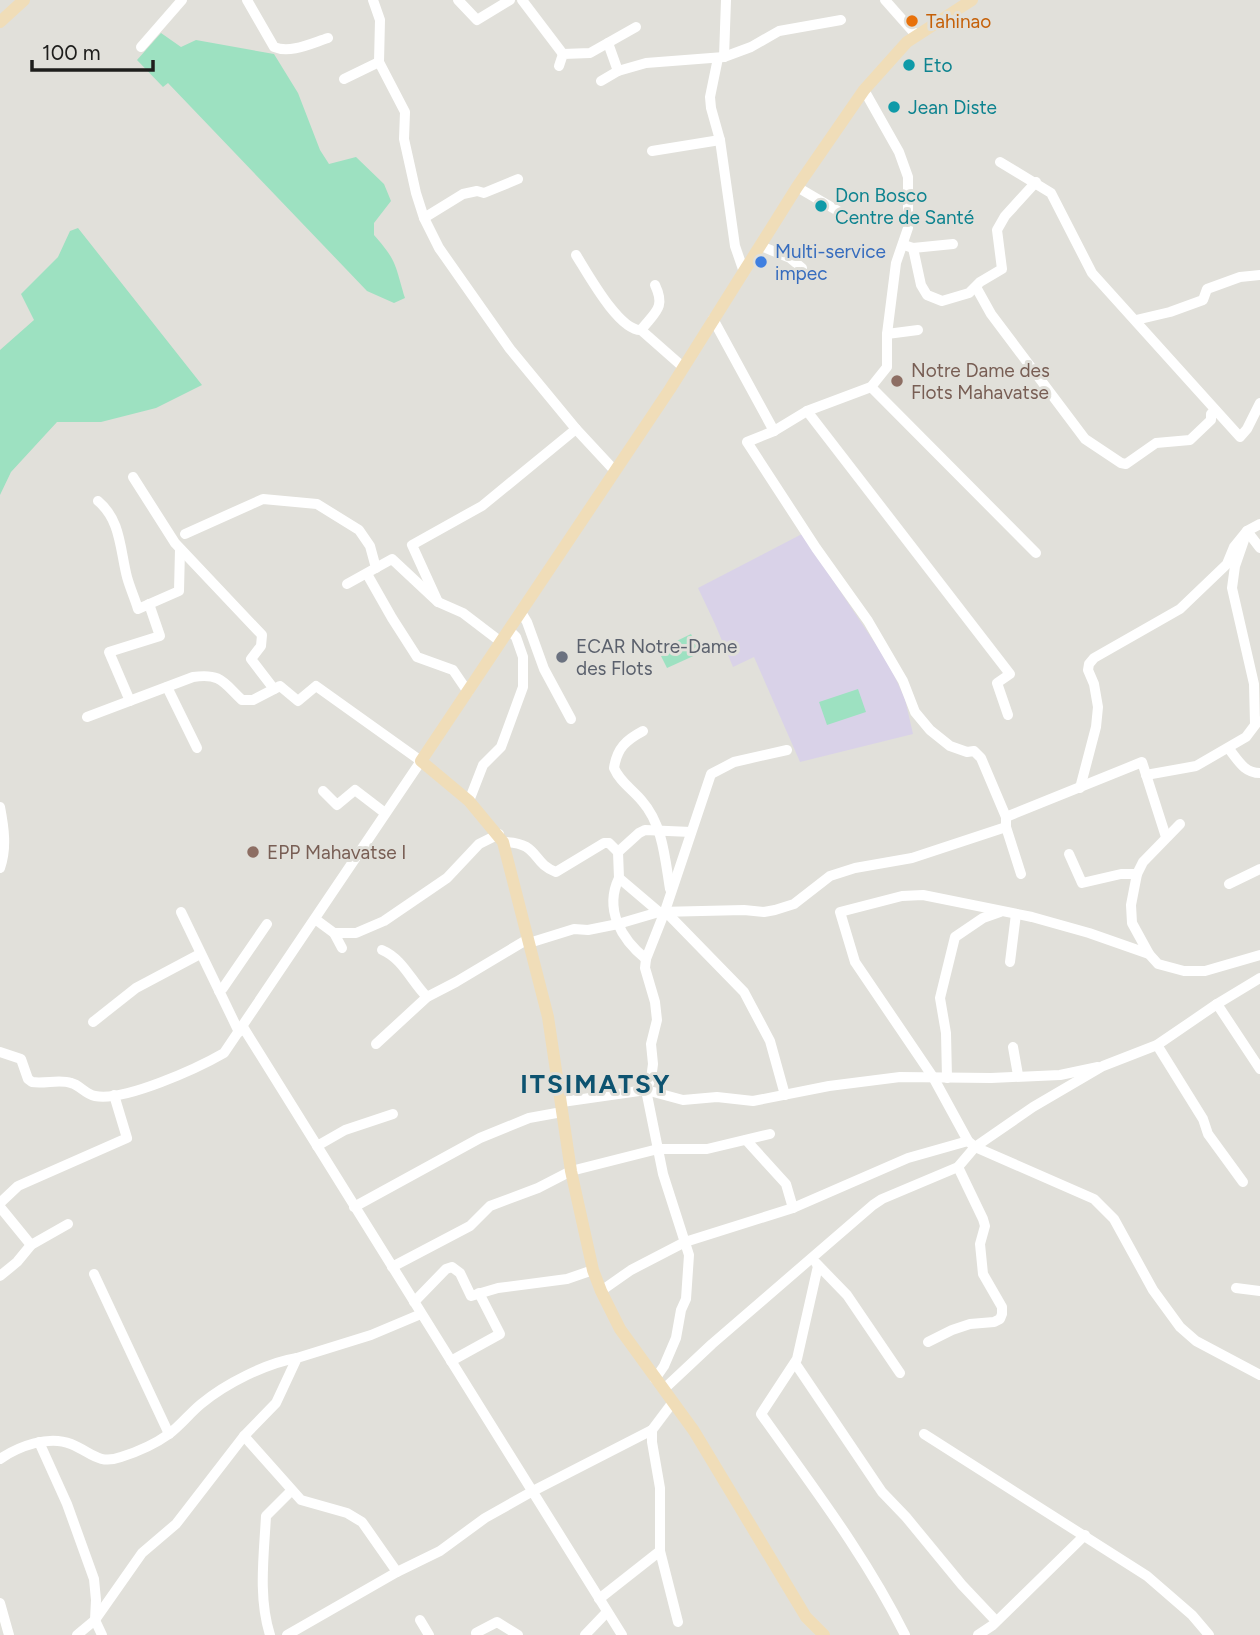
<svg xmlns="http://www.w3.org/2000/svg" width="1260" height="1635" font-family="Figtree,sans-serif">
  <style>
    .education { fill: #d9d2e8 }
    .green { fill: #9de1c1 }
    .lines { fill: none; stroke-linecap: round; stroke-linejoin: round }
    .street { stroke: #fff; stroke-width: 10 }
    .secondary { stroke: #f0ddb8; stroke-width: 12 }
    .food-dot { fill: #e8710a; stroke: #e1e0da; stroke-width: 2.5 }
    .culture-dot { fill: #0f9aa8; stroke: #e1e0da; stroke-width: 2.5 }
    .shop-dot { fill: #3f7fe0; stroke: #e1e0da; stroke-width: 2.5 }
    .education-dot { fill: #8d6e63; stroke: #e1e0da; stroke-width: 2.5 }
    .worship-dot { fill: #6b7280; stroke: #e1e0da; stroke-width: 2.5 }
    .labels { text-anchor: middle; stroke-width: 6; stroke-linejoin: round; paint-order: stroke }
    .food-label { font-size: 19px; fill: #c56008; stroke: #e1e0da; text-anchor: start }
    .culture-label { font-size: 19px; fill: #0d838f; stroke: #e1e0da; text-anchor: start }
    .shop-label { font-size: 19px; fill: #366cbe; stroke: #e1e0da; text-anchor: start }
    .education-label { font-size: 19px; fill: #785e54; stroke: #e1e0da; text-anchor: start }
    .worship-label { font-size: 19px; fill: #5b616d; stroke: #e1e0da; text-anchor: start }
    .district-label { font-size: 26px; font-weight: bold; letter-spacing: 2px; fill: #0d5370; stroke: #e1e0da }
  </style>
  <rect width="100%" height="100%" fill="#e1e0da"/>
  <path class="education" d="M802,534L889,664L905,699L913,734L800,762L754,657L733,667L715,624L698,588Z"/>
  <g class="green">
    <path d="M161,33L181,47L196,40L274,54L298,93L320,150L329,164L356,157L384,184L391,201L374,223V235C398,262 395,266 405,298L394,303L367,291L168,83L163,87L137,60Z"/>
    <path d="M78,228L202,385L156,408L101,422H57L11,472L0,495V350L34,320L21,294L58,257L70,231Z"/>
    <path d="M691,634L700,653L667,668L658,650Z"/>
    <path d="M858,689L866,712L827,725L819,702Z"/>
  </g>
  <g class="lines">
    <g class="street">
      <path d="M247,0L274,47C290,54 312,43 328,38"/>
      <path d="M373,0L380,20L379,62L405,112L404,139L416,193L424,218L439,248L510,349L576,429L615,471"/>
      <path d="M458,0L477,20L510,0"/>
      <path d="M522,0L563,54"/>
      <path d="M885,0L916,35"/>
      <path d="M608,43L618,71"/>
      <path d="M141,47L182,0"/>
      <path d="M724,57L726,0"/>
      <path d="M718,58L710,97L711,108L720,140L735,246L744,272"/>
      <path d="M559,66L563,54L590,53L636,27"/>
      <path d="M344,79L379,62"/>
      <path d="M601,81L618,71L646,63L724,57L751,47L779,31L841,20"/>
      <path d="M864,90L899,152L908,177V228L896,263L887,334V367L871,387L807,411L774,431L747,442L816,548L868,621L903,681L915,712L930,730L950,746L967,752L974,751L981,758L1006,817V827L1021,874"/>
      <path d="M652,151L720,140"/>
      <path d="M1000,162L1051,193L1092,273L1240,437L1247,429L1260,403"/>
      <path d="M797,187L838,211"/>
      <path d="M424,218L463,194L477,191L484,193L518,179"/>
      <path d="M761,246L790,258L802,268"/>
      <path d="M907,246L913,248L953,244"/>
      <path d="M913,248L921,285L927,295L942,301L969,293L980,282L1002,269L997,230L1005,216L1036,182"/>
      <path d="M576,255C588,274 619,331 641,330L683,367"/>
      <path d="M976,287L991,314L1085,439L1121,463L1126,464L1156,443L1190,440L1211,420V414L1215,410"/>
      <path d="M713,319L774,431"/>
      <path d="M1136,320L1170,312L1203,300L1207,289L1240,277L1260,275"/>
      <path d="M641,330C655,312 666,308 655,285"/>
      <path d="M887,334L918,330"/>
      <path d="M871,387L1036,553"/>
      <path d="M807,411L1010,674L997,683L1008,715"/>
      <path d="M133,477L175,543L262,635L261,646L251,659L274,689"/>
      <path d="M98,501C121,520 120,550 127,577C130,588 135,599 138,609L179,591L180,549"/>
      <path d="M1247,531L1260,548"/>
      <path d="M185,534L263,499L317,504L359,530L370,546L376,568"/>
      <path d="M1244,540L1235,566L1232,588L1254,684L1255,724"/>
      <path d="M367,574L392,618L417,657L453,670L468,692"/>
      <path d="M347,584L392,559L438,602L463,613L501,642"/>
      <path d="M438,602L412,545L482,506L576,429"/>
      <path d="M521,612L527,622L544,669L571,719"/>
      <path d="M167,687L197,748"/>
      <path d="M130,701L109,652L160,636L149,604"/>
      <path d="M643,731C626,740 617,748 614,768C620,782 632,789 642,801C663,825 665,859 670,889"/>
      <path d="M1229,749C1238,760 1244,773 1260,773"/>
      <path d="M1146,775L1196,766L1246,737L1258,721"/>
      <path d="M1080,788L1096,727L1098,707L1094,684L1088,670L1089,664L1094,658L1180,609L1227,564L1234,547L1247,531L1260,524"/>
      <path d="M323,791L337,805L355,790L385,813"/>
      <path d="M469,801L483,765L501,747L523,687V657L516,637L509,630"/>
      <path d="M0,807C4,828 7,848 0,868"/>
      <path d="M1006,817L1142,762L1166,837"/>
      <path d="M503,842C540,842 531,863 556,872L604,843H609L618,852L619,878L659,912L744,910L764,912L775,910L794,904L830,876L855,868L912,858L1006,827"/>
      <path d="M618,852L639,833L645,830L691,832"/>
      <path d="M1069,854L1082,883L1121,874H1137"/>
      <path d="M619,878C604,909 621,939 646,959"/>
      <path d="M1229,884L1260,869"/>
      <path d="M665,911L744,992L770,1041L785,1095"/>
      <path d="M181,912L239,1032"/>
      <path d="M315,919L334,933L342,948"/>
      <path d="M334,933H356L384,921L447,878L479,844L499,834"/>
      <path d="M529,943L574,929L588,930L618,924L659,912"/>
      <path d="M382,950C403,959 411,981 427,997"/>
      <path d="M1149,954L1132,923L1131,905L1137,874L1143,862L1180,824"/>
      <path d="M1260,955L1205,971H1184L1158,964L1149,954L1089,933L1032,917L923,895L902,896L840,912L855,962L933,1077L968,1141L975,1147L1094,1199L1114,1219L1153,1290L1180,1327L1196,1341L1260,1375"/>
      <path d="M1010,962L1016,914"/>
      <path d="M219,991L223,988L267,924"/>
      <path d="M1217,1004L1260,1069"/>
      <path d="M93,1022L136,988L200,954"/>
      <path d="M243,1027L622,1635"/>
      <path d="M376,1044L427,997L456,982L528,939"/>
      <path d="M1157,1045L1203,1119L1208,1134L1243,1182"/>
      <path d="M1013,1047L1018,1075"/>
      <path d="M0,1052L21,1059L28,1079L32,1082C45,1084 60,1079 71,1083C80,1085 85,1094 95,1096C124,1102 198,1068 224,1053L421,761L316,686L298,701L280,686L253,700H242C223,682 221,673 193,677L87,717"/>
      <path d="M947,1078L946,1033L940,998L955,937L983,918L1000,912"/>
      <path d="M562,1102L646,1090L683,1100L717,1097L753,1101L829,1086L900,1077L991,1078L1060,1075L1098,1067"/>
      <path d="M746,1140L786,1184L793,1208"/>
      <path d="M317,1146L345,1130L393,1114"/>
      <path d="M0,1203L18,1186L127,1138L114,1095"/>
      <path d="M0,1207L31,1245"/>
      <path d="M354,1207L480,1138L529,1118L562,1112"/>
      <path d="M816,1263L847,1295L900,1373"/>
      <path d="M818,1266L797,1359L761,1414C812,1486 866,1556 905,1635"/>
      <path d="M392,1267L470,1226L490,1206L538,1188L571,1171L658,1149H707L770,1134"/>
      <path d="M94,1274L169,1434"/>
      <path d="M0,1276L17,1262L31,1245L68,1224"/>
      <path d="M1236,1288L1260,1291"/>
      <path d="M601,1291L631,1270L685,1242L793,1208L908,1158L968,1141"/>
      <path d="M414,1302L446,1269L452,1267L460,1273L471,1296L498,1288L567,1279L593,1270"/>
      <path d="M928,1342L952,1330L970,1324L994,1322L1000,1319L1002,1314V1307L983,1274L980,1244L985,1226L983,1219L958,1167"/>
      <path d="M451,1361L500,1334L479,1293"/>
      <path d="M795,1363L882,1492L906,1517L962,1585L996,1621"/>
      <path d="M655,1379L664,1366L676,1338L681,1310L686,1299L689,1255L663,1174L646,1090L651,1079L653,1064L651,1044L657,1020L655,1002L645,968L646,959L665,911L711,774L734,762L787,750"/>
      <path d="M664,1389L712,1344L873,1205L882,1199L958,1167L975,1147L1033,1107L1103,1066L1157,1045L1217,1004L1260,978"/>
      <path d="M673,1402L652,1430V1442L660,1488V1551L678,1622"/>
      <path d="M924,1434L1147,1576L1192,1615L1209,1635"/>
      <path d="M244,1436L301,1500L347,1513L362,1522L397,1572"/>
      <path d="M39,1442L67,1504L94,1579L96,1600L95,1620L102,1635"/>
      <path d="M0,1459C19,1446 49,1435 71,1444C91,1452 98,1465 121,1457C137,1452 155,1444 169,1434C181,1425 190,1413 201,1404C225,1384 266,1363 297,1358"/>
      <path d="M599,1599L660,1551"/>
      <path d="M0,1603L9,1635"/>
      <path d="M420,1620L429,1635"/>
      <path d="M476,1633L497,1622L518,1635"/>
      <path d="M77,1635L95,1620L142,1553L176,1524L244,1436L276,1403L297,1358L371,1335L421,1314"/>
      <path d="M270,1635C258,1597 264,1555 266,1516L291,1491"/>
      <path d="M287,1635L397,1572L440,1551L485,1518L533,1491L652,1430"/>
      <path d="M585,1635L607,1612"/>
      <path d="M978,1635L993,1625L1085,1535"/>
    </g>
    <g class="secondary">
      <path d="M0,22L24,0"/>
      <path d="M824,1635L806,1617L694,1431L620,1329L601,1291L593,1270L571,1171L548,1017L503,842L469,801L421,761L670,389L797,187L864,90L907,42L972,0"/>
    </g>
  </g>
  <circle class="food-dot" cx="912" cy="21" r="7"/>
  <g class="culture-dot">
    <circle cx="909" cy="65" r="7"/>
    <circle cx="894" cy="107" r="7"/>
    <circle cx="821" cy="206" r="7"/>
  </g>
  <circle class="shop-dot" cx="761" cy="262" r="7"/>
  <g class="education-dot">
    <circle cx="897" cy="381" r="7"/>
    <circle cx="253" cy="852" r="7"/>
  </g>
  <circle class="worship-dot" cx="562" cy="657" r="7"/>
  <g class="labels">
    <g class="food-label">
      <text x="926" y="28">Tahinao</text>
    </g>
    <g class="culture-label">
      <text x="923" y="72">Eto</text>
      <text x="908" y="114">Jean Diste</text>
      <text x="835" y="202">Don Bosco<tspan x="835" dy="22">Centre de Santé</tspan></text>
    </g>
    <g class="shop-label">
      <text x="775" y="258">Multi-service<tspan x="775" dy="22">impec</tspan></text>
    </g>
    <g class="education-label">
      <text x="911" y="377">Notre Dame des<tspan x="911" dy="22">Flots Mahavatse</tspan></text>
      <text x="267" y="859">EPP Mahavatse I</text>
    </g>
    <g class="worship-label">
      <text x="576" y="653">ECAR Notre-Dame<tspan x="576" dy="22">des Flots</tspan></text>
    </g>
    <g class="district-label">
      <text x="596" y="1093">ITSIMATSY</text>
    </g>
  </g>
  <path d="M32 60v10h121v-10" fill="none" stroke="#1e1e1c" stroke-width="3.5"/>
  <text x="42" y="60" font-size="21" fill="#1e1e1c" stroke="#e1e0da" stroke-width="5" paint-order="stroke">100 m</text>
</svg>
